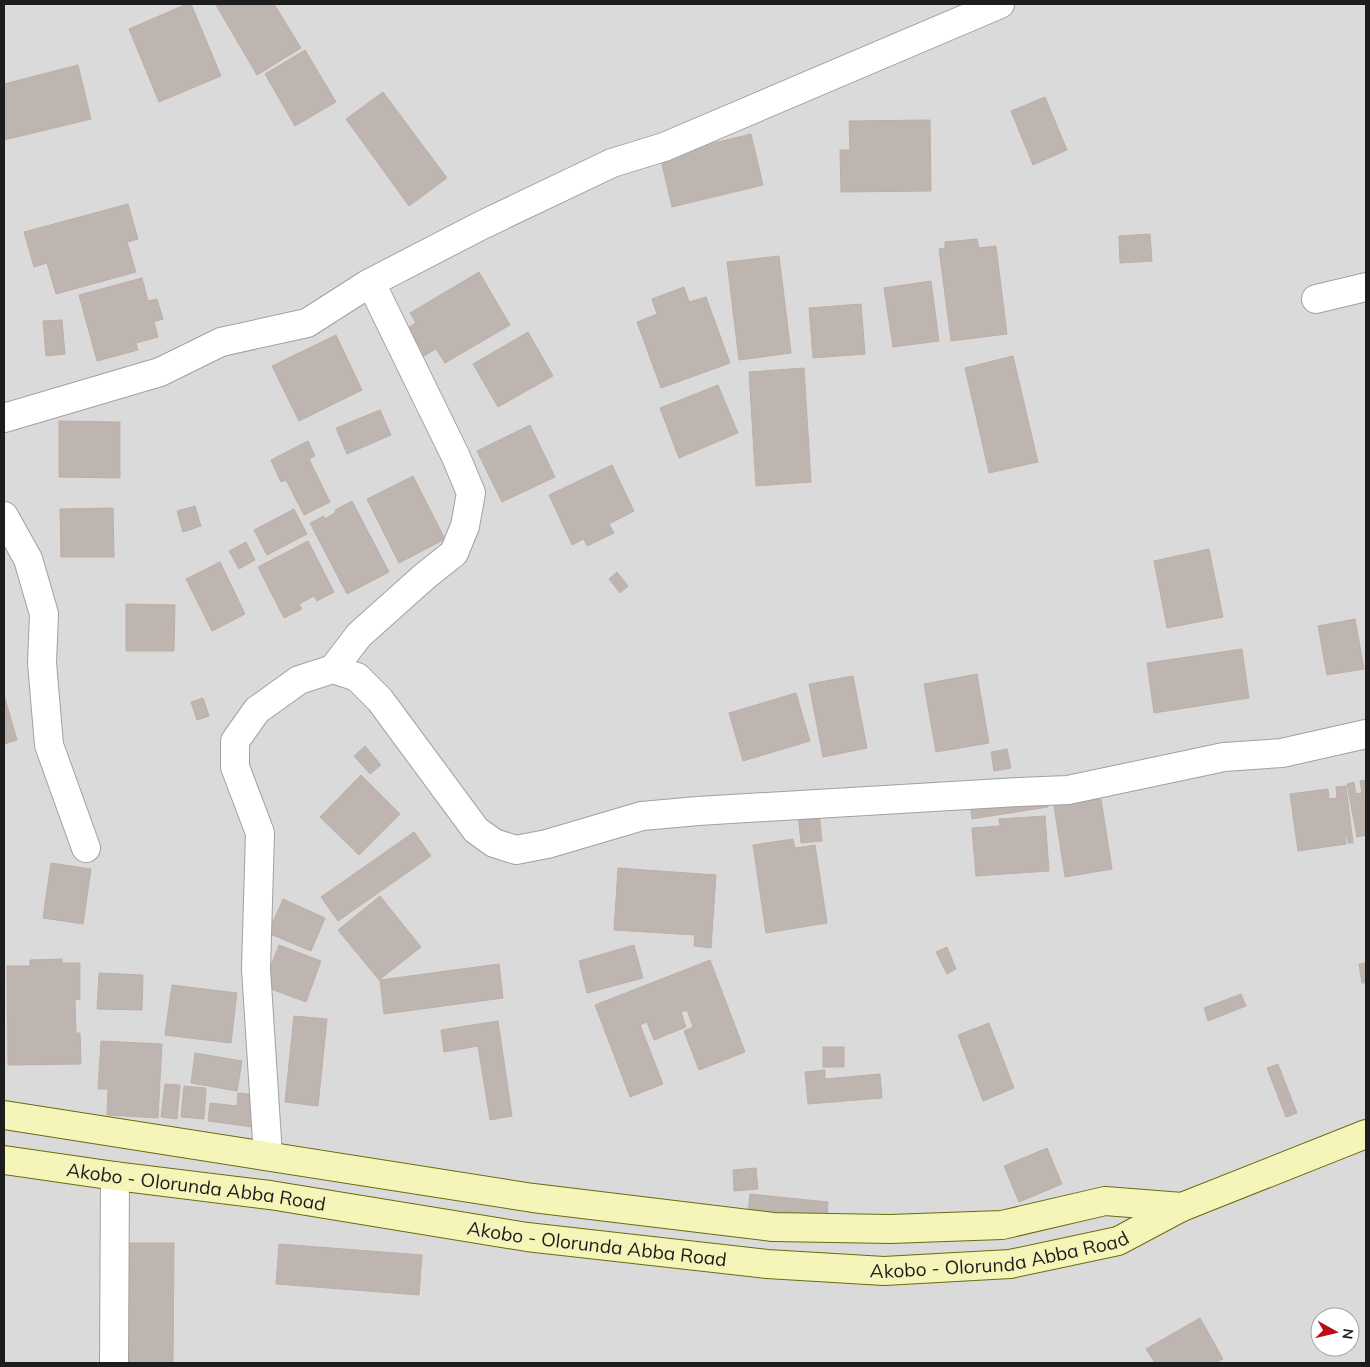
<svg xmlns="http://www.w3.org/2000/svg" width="1370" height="1367" font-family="Mulish,sans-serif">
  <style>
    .residential { fill: #dbdada; fill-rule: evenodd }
    .building { fill: #beb5b0; stroke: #beafa6 }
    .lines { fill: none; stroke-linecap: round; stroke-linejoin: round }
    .minor-casing { stroke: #a1a1a1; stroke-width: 30 }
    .secondary-casing { stroke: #696c0b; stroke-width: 30 }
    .minor { stroke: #fff; stroke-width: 28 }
    .secondary { stroke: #f5f4b9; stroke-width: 28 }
    .labels { text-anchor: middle; stroke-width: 5; stroke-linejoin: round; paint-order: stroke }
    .street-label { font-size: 19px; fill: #1d1d1d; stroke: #fff }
  </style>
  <rect width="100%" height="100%" fill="#ede9e3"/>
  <path class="residential" d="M4,4H1366V1363H4ZM1320,1317H1350V1347H1320Z"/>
  <g class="building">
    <path d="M187,4H191L221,76L159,102L129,29Z"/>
    <path d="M218,4H274L301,48L257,75L216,5Z"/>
    <path d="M305,50L336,102L295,126L265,74Z"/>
    <path d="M78,65L91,119L4,140V84Z"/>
    <path d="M383,92L447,178L409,206L346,119Z"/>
    <path d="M1045,97L1067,150L1033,165L1011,111Z"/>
    <path d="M930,120L931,191L841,192L840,150H850L849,121Z"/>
    <path d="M751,134L763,185L672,207L660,156Z"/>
    <path d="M128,204L138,239L127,242L136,272L56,294L47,263L34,267L24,232Z"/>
    <path d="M1150,234L1152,261L1120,263L1119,236Z"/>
    <path d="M977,239L979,248L996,246L1007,334L951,341L939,249L945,248V242Z"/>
    <path d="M779,256L791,353L739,360L727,262Z"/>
    <path d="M479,272L510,325L445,363L436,349L422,357L406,329L416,323L410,313Z"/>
    <path d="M142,278L148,301L157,299L163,319L154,322L158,337L136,343L138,350L97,361L79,295Z"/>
    <path d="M931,281L939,341L893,347L884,288Z"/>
    <path d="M684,287L689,302L706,297L730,363L661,388L637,322L657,314L652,299Z"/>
    <path d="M861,304L865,354L813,358L809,308Z"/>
    <path d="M62,320L65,354L46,356L43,321Z"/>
    <path d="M528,332L553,376L498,407L473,364Z"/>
    <path d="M336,335L362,390L299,421L272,366Z"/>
    <path d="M1013,356L1038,462L989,473L965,368Z"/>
    <path d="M804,368L811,482L756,486L749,372Z"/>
    <path d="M718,385L738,433L679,458L660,408Z"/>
    <path d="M380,410L391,435L347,454L336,428Z"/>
    <path d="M59,421L120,422V478L59,477Z"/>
    <path d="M530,425L555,477L502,502L477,451Z"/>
    <path d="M308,441L315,456L309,459L330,502L304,515L286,480L281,482L271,460Z"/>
    <path d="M612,465L634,511L609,524L614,533L587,546L584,539L572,545L549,495Z"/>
    <path d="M413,476L445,539L399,563L367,499Z"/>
    <path d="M352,501L389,572L347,594L310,523L324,516L325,519L336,512L335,510Z"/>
    <path d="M195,506L201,526L183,532L177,511Z"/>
    <path d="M113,508L114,557H61L60,509Z"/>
    <path d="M294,509L307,534L267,555L254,530Z"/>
    <path d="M308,541L334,592L317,601L314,596L299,604L302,609L284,618L258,567Z"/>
    <path d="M246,542L255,560L239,569L229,551Z"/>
    <path d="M1209,549L1223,617L1167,628L1154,561Z"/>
    <path d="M220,562L245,614L212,631L186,579Z"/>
    <path d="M617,572L628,586L620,593L609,579Z"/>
    <path d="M126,604L175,605L174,651H126Z"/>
    <path d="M1355,619L1364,669L1327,675L1318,626Z"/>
    <path d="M1242,649L1249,698L1154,713L1147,663Z"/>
    <path d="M977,674L989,743L936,752L924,684Z"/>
    <path d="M853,676L867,748L823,757L809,684Z"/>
    <path d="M796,693L810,741L743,761L729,713Z"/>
    <path d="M4,695L17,740L4,744Z"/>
    <path d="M203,698L209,716L197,720L191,702Z"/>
    <path d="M365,746L381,765L370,774L354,756Z"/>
    <path d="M1007,749L1011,768L994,771L991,752Z"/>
    <path d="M361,775L400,814L359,855L320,817Z"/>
    <path d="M1366,780V835L1357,837L1347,784L1354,782L1356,794L1362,793L1360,781Z"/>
    <path d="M1346,786L1353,843H1348L1347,837H1345L1346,844L1298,851L1290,794L1328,789L1329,799L1337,798L1336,787Z"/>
    <path d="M1046,792L1048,807L972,819L970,804Z"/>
    <path d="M1101,799L1112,869L1065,877L1054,806Z"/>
    <path d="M819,812L822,841L801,843L798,814Z"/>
    <path d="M1045,816L1049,871L976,876L972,828L1000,826L999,819Z"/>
    <path d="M414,832L431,856L338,921L321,897Z"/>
    <path d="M793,839L795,848L815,845L827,923L766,933L753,845Z"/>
    <path d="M51,863L91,869L83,924L43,918Z"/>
    <path d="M618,868L716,875L711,948L694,946L695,935L614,930Z"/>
    <path d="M380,896L421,947L379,980L338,930Z"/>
    <path d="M283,899L325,918L311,951L268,933Z"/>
    <path d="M279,945L321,961L306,1002L263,986Z"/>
    <path d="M634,945L643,978L587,993L579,961Z"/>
    <path d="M947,947L956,969L947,974L936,952Z"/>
    <path d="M62,959V963H80V999L75,1000L76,1033H80L81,1064L8,1065L7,966H30V960Z"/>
    <path d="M710,960L745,1052L699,1070L684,1031L693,1027L687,1010L681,1012L686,1027L654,1040L647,1022L640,1025L663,1084L630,1097L595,1005Z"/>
    <path d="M1366,963V983H1362L1359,964Z"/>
    <path d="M499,964L503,998L384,1014L380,980Z"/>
    <path d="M99,973L143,975L142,1010L97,1009Z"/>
    <path d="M172,985L237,993L231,1043L165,1035Z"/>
    <path d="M1241,994L1246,1006L1208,1021L1204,1008Z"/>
    <path d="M294,1016L327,1019L318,1106L285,1102Z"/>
    <path d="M498,1021L512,1116L490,1120L478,1046L444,1052L441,1030Z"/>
    <path d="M989,1023L1014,1088L983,1101L958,1035Z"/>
    <path d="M101,1041L162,1044L158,1118L107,1115L108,1089H98Z"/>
    <rect x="823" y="1047" width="21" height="20"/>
    <path d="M195,1053L242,1061L237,1091L191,1083Z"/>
    <path d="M1278,1064L1297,1113L1286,1117L1267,1068Z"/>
    <path d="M825,1070V1079L880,1074L882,1098L808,1104L805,1072Z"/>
    <path d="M165,1084L180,1085L177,1119L161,1117Z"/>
    <path d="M184,1086L206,1088L204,1119L181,1117Z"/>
    <path d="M238,1093L257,1095L253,1127L208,1121L210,1103L237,1106Z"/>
    <path d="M1047,1148L1062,1184L1019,1202L1004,1166Z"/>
    <path d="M756,1168L758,1189L734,1191L733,1170Z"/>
    <path d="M750,1194L828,1202L827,1221L748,1213Z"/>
    <path d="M129,1243H174L173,1363H127Z"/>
    <path d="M279,1244L422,1255L419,1295L276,1284Z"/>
    <path d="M1200,1318L1223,1359L1215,1363H1155L1146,1349Z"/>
  </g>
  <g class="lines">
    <g class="minor-casing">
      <g id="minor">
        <path d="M1316,299L1366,287"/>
        <path d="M4,418L160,372L221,342L307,323L368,284L482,225L612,163L664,147L1000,4"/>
        <path d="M4,516L28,559L44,614L42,663L49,745L86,848"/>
        <path d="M333,669L357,677L380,700L476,830L494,843L516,850L547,844L642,816L698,811L1019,792L1068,790L1224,757L1282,753L1366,734"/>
        <path d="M268,1156L256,969L260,833L235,767V741L257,710L299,680L333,669L359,635L425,576L454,553L465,526L471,493L456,457L371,283"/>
        <path d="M114,1363L115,1176"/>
      </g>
    </g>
    <g class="secondary-casing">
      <g id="secondary">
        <path d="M4,1115L533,1198L773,1227L890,1229L1002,1225L1105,1201L1182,1207"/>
        <path id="s1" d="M4,1160L115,1176L270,1195L527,1237L767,1264L884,1271L1010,1264L1118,1241L1182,1207L1366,1134"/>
      </g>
    </g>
    <use href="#minor" class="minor"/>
    <use href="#secondary" class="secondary"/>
  </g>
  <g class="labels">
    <g class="street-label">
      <text dy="7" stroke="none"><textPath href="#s1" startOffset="194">Akobo - Olorunda Abba Road</textPath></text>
      <text dy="7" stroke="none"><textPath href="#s1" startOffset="599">Akobo - Olorunda Abba Road</textPath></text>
      <text dy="7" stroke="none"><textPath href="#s1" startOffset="1004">Akobo - Olorunda Abba Road</textPath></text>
    </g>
  </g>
  <rect width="1370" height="1367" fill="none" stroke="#1d1d1d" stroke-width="10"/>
  <g transform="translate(1335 1332) rotate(98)"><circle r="24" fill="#ffffff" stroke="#a5a5a5"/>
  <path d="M0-4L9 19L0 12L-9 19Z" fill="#bd0c19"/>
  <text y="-8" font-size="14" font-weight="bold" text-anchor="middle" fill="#1d1d1d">N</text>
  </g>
</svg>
